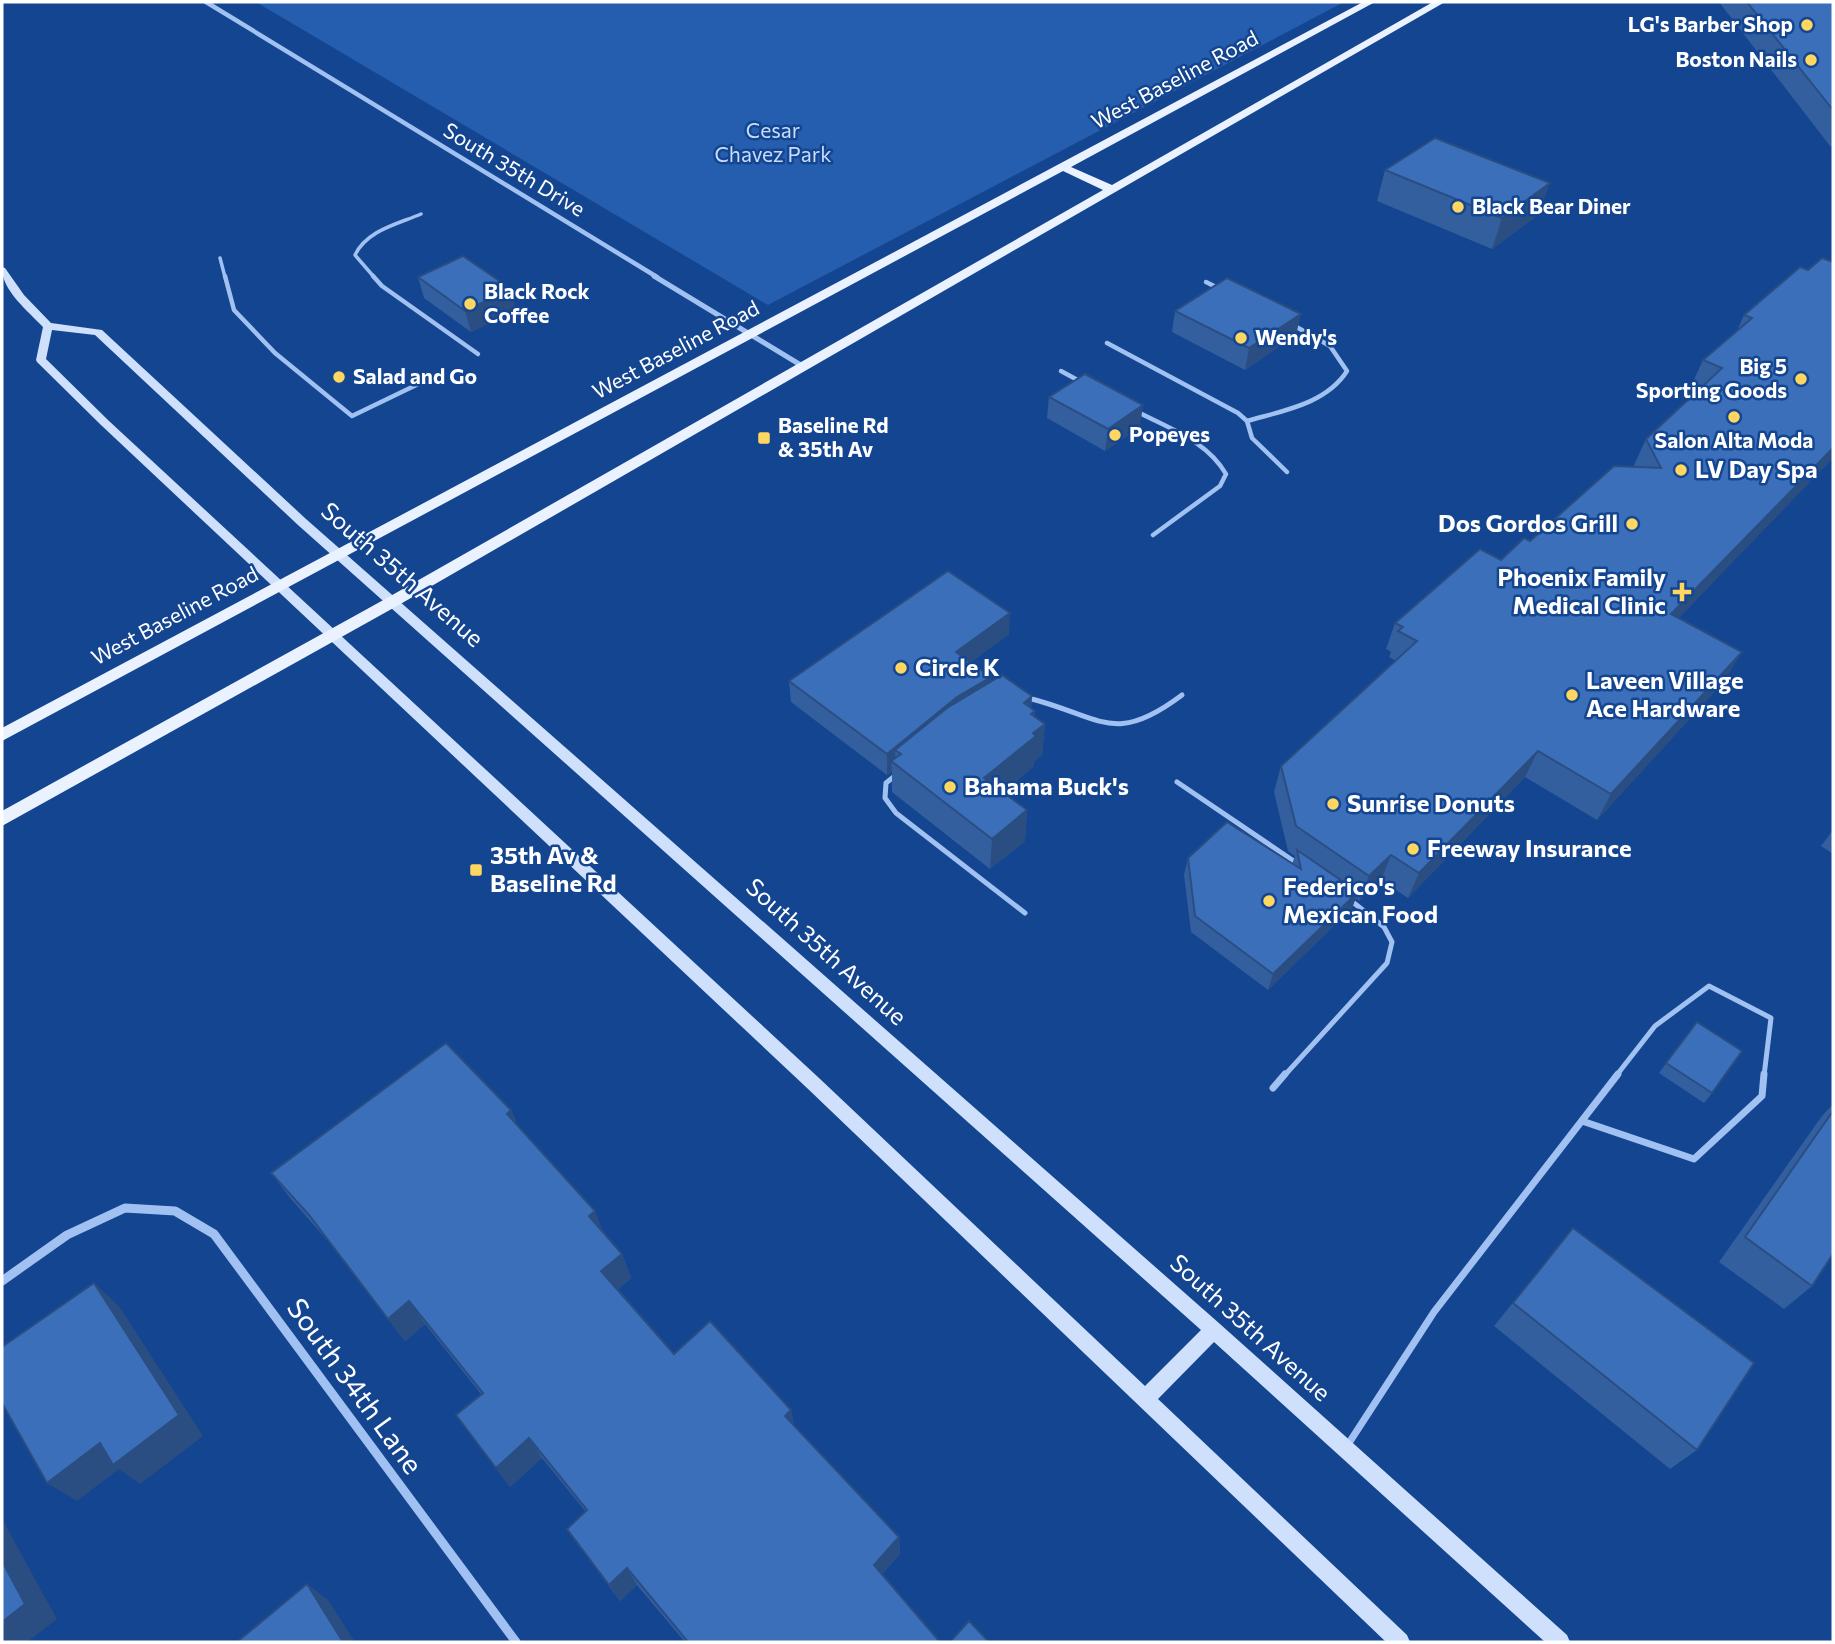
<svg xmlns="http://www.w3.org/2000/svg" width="1835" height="1644" font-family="Commissioner,sans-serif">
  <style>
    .green { fill: #265eaf }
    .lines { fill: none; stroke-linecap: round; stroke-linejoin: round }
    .service-far3 { stroke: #a0c1f1; stroke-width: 3.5 }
    .service-far2 { stroke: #a0c1f1; stroke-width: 4.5 }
    .service-far1 { stroke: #a0c1f1; stroke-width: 5 }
    .service { stroke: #a0c1f1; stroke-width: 7 }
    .minor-far2 { stroke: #a0c1f1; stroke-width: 4.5 }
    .minor-far1 { stroke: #a0c1f1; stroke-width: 5 }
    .minor { stroke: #a0c1f1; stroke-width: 9 }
    .secondary { fill: #cee0fc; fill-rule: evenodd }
    .primary { fill: #eaf1ff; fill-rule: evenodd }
    .wall { fill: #345f9f }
    .shaded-wall { fill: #2a4e82 }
    .building { fill: #3c6fb9; stroke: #2a4e82; stroke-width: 2 }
    .poi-dot { fill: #ffd760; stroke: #144590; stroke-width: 2.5 }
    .labels { text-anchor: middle; stroke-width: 5; stroke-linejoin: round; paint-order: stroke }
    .far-poi-label { font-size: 21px; font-weight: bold; fill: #fff; stroke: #144590; text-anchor: start }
    .far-street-label { font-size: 21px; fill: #fff; stroke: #144590 }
    .far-park-label { font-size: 21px; fill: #c7ddfc; stroke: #144590 }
    .poi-label { font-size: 24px; font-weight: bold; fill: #fff; stroke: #144590; text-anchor: start }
    .street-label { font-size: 24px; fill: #fff; stroke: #144590 }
    .near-street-label { font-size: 28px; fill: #fff; stroke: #144590 }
  </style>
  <rect width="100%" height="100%" fill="#144590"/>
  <path class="green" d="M256,2H1344L768,305Z"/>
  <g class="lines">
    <g class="service-far3">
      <path d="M220,258L225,277"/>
      <path d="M374,277L355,255C367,230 398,224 421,214"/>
    </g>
    <g class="service-far2">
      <path d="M225,276L234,310L275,353L352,416L437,375"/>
      <path d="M373,276L382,286L478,354"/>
      <path d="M1206,282L1218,288"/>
      <path d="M1107,343L1238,413L1247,421L1252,438L1287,472"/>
      <path d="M1061,371L1083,383"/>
      <path d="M1138,412C1170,429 1207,441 1226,474L1220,486L1153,535"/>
      <path d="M1247,421C1282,411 1326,404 1347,371L1330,346L1293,325"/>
    </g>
    <g class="service-far1">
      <path d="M1028,698C1101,716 1113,747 1182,695"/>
      <path d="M896,775L886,783L885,798L896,813L1025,913"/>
      <path d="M1177,782L1298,864"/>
      <path d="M1284,1076L1387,963L1392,942L1384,927L1349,899"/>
      <path d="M1616,1076L1655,1026L1709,986L1771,1018L1764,1076"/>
    </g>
    <g class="service">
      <path d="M1273,1088L1285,1074"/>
      <path d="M1582,1121L1694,1159L1762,1096L1764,1074"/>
      <path d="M1347,1446L1434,1312L1618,1074"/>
    </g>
    <path class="minor-far2" d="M206,2L657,277"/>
    <path class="minor-far1" d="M654,276L804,367"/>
    <path class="minor" d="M2,1281L67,1235L125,1208L175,1211L214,1234L516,1642"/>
    <path class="secondary" d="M2,267L5,268L24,295L51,323L102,330L306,519L1220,1324L1567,1635L1570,1642H1545L1214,1342L1158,1399L1407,1635L1410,1642H1386L807,1088L101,425L37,362L36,360L43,327C28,311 1,290 2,267ZM52,330L95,335L298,525L1201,1330L1145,1386L819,1078L109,421L46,359Z"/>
    <path class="primary" d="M1363,2H1375L1071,167L1112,185L1433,2H1445L397,606L2,826V811L387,598L1103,190L1063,171L2,741V728Z"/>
  </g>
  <g class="wall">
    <path d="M1719,2H1833V147L1830,146Z"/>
    <path d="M1385,170L1539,214L1492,249L1377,201Z"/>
    <path d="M1800,267L1833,458L1678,618L1726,679L1597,820L1525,777L1408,898L1381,880L1359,901L1356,898L1352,908L1268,990L1191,932L1184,875L1188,858L1292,864L1295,856L1288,851L1274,792L1281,766L1396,661L1389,657L1391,652L1386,649L1395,623L1501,560L1530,541L1635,467L1634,465L1646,439L1699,390L1691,386L1703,360L1737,331L1744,315Z"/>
    <path d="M418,277L516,310L471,332L424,298Z"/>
    <path d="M1175,311L1296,335L1245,370L1172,332Z"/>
    <path d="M1049,397L1140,427L1105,451L1047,418Z"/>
    <path d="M1009,634L971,662L991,677V682L1032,696L1031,708L1035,711V717L1045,724L1042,755L1034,762L1033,767L1003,792L1027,810L1025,841L990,869L892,792V772L887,775L791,702L789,681Z"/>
    <path d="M1833,830V854L1821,846Z"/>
    <path d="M1697,1022L1712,1093L1704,1103L1659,1073Z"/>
    <path d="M1833,1104V1254L1812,1286L1784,1309L1719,1262L1822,1116Z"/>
    <path d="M511,1110L518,1126L603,1232L622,1254L631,1278L618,1289L674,1354L791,1410L794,1426L899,1537L900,1554L882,1574L940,1642H685L637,1585L620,1601L567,1529L586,1512L542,1458L510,1487L456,1415L481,1394L425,1324L405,1341L327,1240L291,1199L271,1173Z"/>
    <path d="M1573,1228L1697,1450L1670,1469L1494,1326Z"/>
  </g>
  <g class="shaded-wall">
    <path d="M1550,183L1539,214L1492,249L1502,218Z"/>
    <path d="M511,289L516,310L471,332L465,311Z"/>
    <path d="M1301,314L1296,335L1245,370L1249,348Z"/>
    <path d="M1143,405L1140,427L1105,451L1108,429Z"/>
    <path d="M1833,448V458L1657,641L1671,614Z"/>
    <path d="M1010,613L1009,634L956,673V652Z"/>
    <path d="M1742,652L1726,679L1597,820L1611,794Z"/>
    <path d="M991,677L990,699L901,754L895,750L896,764L891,761L892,772L887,775V754L957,697Z"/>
    <path d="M1032,696L1029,728L1024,703Z"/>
    <path d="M1035,711L1033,733L1045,724L1042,755L1034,762L1033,767L982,809L984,778L1031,714Z"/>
    <path d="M1538,751L1525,777L1408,898L1419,873Z"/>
    <path d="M1027,810L1025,841L990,869L992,839Z"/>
    <path d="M1391,855L1381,880L1359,901L1369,876Z"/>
    <path d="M1358,892L1352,908L1268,990L1273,974Z"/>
    <path d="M511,1110L523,1137L507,1114Z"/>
    <path d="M595,1211L605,1236L589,1216Z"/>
    <path d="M622,1254L631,1278L611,1294L601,1271Z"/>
    <path d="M94,1283L119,1306L203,1436L140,1484L119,1469L77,1501L47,1483Z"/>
    <path d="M409,1301L425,1324L405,1341L388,1319Z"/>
    <path d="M791,1410L795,1430L785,1416Z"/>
    <path d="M529,1438L542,1458L510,1487L496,1468Z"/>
    <path d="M2,1519L57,1619L27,1642H2Z"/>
    <path d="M899,1537L900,1554L875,1581L874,1565Z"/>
    <path d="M627,1568L637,1585L620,1601L609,1585Z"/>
    <path d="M307,1584L328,1600L355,1642H343Z"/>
  </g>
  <g class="building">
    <path d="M1747,2H1833V110Z"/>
    <path d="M1435,138L1550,183L1502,218L1385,170Z"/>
    <path d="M463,256L511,289L465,311L418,277Z"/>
    <path d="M1822,258L1833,262V448L1671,614L1742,652L1611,794L1538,751L1419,873L1391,855L1369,876L1296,826L1281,766L1417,641L1398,631L1403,627L1395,623L1480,549L1501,560L1524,538L1530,541L1614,466L1661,468L1646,439L1722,368L1703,360L1752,318L1744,315L1800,267L1808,270Z"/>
    <path d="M1227,278L1301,314L1249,348L1175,311Z"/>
    <path d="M1085,374L1143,405L1108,429L1049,397Z"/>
    <path d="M948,571L1010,613L956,652L991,677L957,697L887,754L789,681Z"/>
    <path d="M1002,675L1032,696L1024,703L1035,711L1031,714L1045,724L1033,733L1036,736L984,778L1027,810L992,839L891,761L901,754L895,750L947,708Z"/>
    <path d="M1227,822L1301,869L1297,850L1358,892L1273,974L1195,916L1188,858Z"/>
    <path d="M1697,1022L1742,1051L1712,1093L1666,1063Z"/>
    <path d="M446,1043L511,1110L507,1114L595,1211L589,1216L622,1254L601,1271L674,1354L710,1321L791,1410L785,1416L899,1537L874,1565L940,1642H688L627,1568L609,1585L567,1529L587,1510L529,1438L496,1468L456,1415L483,1393L409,1301L388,1319L309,1215L271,1173Z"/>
    <path d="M1833,1111V1254L1812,1286L1745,1237Z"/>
    <path d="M1573,1228L1754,1363L1697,1450L1513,1303Z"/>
    <path d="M94,1283L179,1415L113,1465L100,1443L47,1483L2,1403V1347Z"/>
    <path d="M2,1561L25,1604L2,1622Z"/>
    <path d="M307,1584L343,1642H237Z"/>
    <path d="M969,1621L989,1642H950Z"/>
  </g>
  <g class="poi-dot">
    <circle cx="1807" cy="25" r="7"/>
    <circle cx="1811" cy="60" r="7"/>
    <circle cx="1458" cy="207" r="7"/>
    <circle cx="470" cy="304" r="7"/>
    <circle cx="1241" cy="338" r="7"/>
    <circle cx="339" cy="377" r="7"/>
    <circle cx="1801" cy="379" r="7"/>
    <circle cx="1734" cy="417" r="7"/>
    <circle cx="1115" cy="435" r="7"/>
    <rect x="757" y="431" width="14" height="14" rx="3.5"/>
    <circle cx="1681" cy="470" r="7"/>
    <circle cx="1632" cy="524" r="7"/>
    <path d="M1678.5 581.5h7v7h7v7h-7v7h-7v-7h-7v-7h7z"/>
    <circle cx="901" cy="668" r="7"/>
    <circle cx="1572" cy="695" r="7"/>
    <circle cx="950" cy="787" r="7"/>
    <circle cx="1333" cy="804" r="7"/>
    <circle cx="1413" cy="849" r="7"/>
    <rect x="469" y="863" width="14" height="14" rx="3.5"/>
    <circle cx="1269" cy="901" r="7"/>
  </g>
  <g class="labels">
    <g class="far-poi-label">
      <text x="1793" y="32" text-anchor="end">LG's Barber Shop</text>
      <text x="1797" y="67" text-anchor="end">Boston Nails</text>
      <text x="1472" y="214">Black Bear Diner</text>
      <text x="484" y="299">Black Rock<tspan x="484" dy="24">Coffee</tspan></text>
      <text x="1255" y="345">Wendy's</text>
      <text x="1787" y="374" text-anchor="end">Big 5<tspan x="1787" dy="24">Sporting Goods</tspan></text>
      <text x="353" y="384">Salad and Go</text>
      <text x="778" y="433">Baseline Rd<tspan x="778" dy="24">&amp; 35th Av</tspan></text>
      <text x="1129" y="442">Popeyes</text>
      <text x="1734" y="448" text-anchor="middle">Salon Alta Moda</text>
    </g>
    <g class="far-street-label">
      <text transform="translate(1175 80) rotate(-28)" y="7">West Baseline Road</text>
      <text transform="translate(514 170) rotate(31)" y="7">South 35th Drive</text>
      <text transform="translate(676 350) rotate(-28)" y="7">West Baseline Road</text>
      <text transform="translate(175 616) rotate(-28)" y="7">West Baseline Road</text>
    </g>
    <g class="far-park-label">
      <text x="773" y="138">Cesar<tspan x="773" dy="24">Chavez Park</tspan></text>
    </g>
    <g class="poi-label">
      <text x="1695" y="478">LV Day Spa</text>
      <text x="1618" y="532" text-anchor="end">Dos Gordos Grill</text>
      <text x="1666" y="586" text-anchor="end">Phoenix Family<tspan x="1666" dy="28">Medical Clinic</tspan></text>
      <text x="915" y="676">Circle K</text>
      <text x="1586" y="689">Laveen Village<tspan x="1586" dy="28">Ace Hardware</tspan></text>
      <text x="964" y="795">Bahama Buck's</text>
      <text x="1347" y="812">Sunrise Donuts</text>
      <text x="1427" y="857">Freeway Insurance</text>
      <text x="490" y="864">35th Av &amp;<tspan x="490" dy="28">Baseline Rd</tspan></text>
      <text x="1283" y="895">Federico's<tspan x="1283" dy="28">Mexican Food</tspan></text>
    </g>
    <g class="street-label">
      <text transform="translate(402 575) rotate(41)" y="8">South 35th Avenue</text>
      <text transform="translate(826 952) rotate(42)" y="8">South 35th Avenue</text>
      <text transform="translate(1250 1328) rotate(42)" y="8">South 35th Avenue</text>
    </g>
    <g class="near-street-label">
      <text transform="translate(355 1386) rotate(54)" y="10">South 34th Lane</text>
    </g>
  </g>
  <rect width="1835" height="1644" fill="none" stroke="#ffffff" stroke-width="7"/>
</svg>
